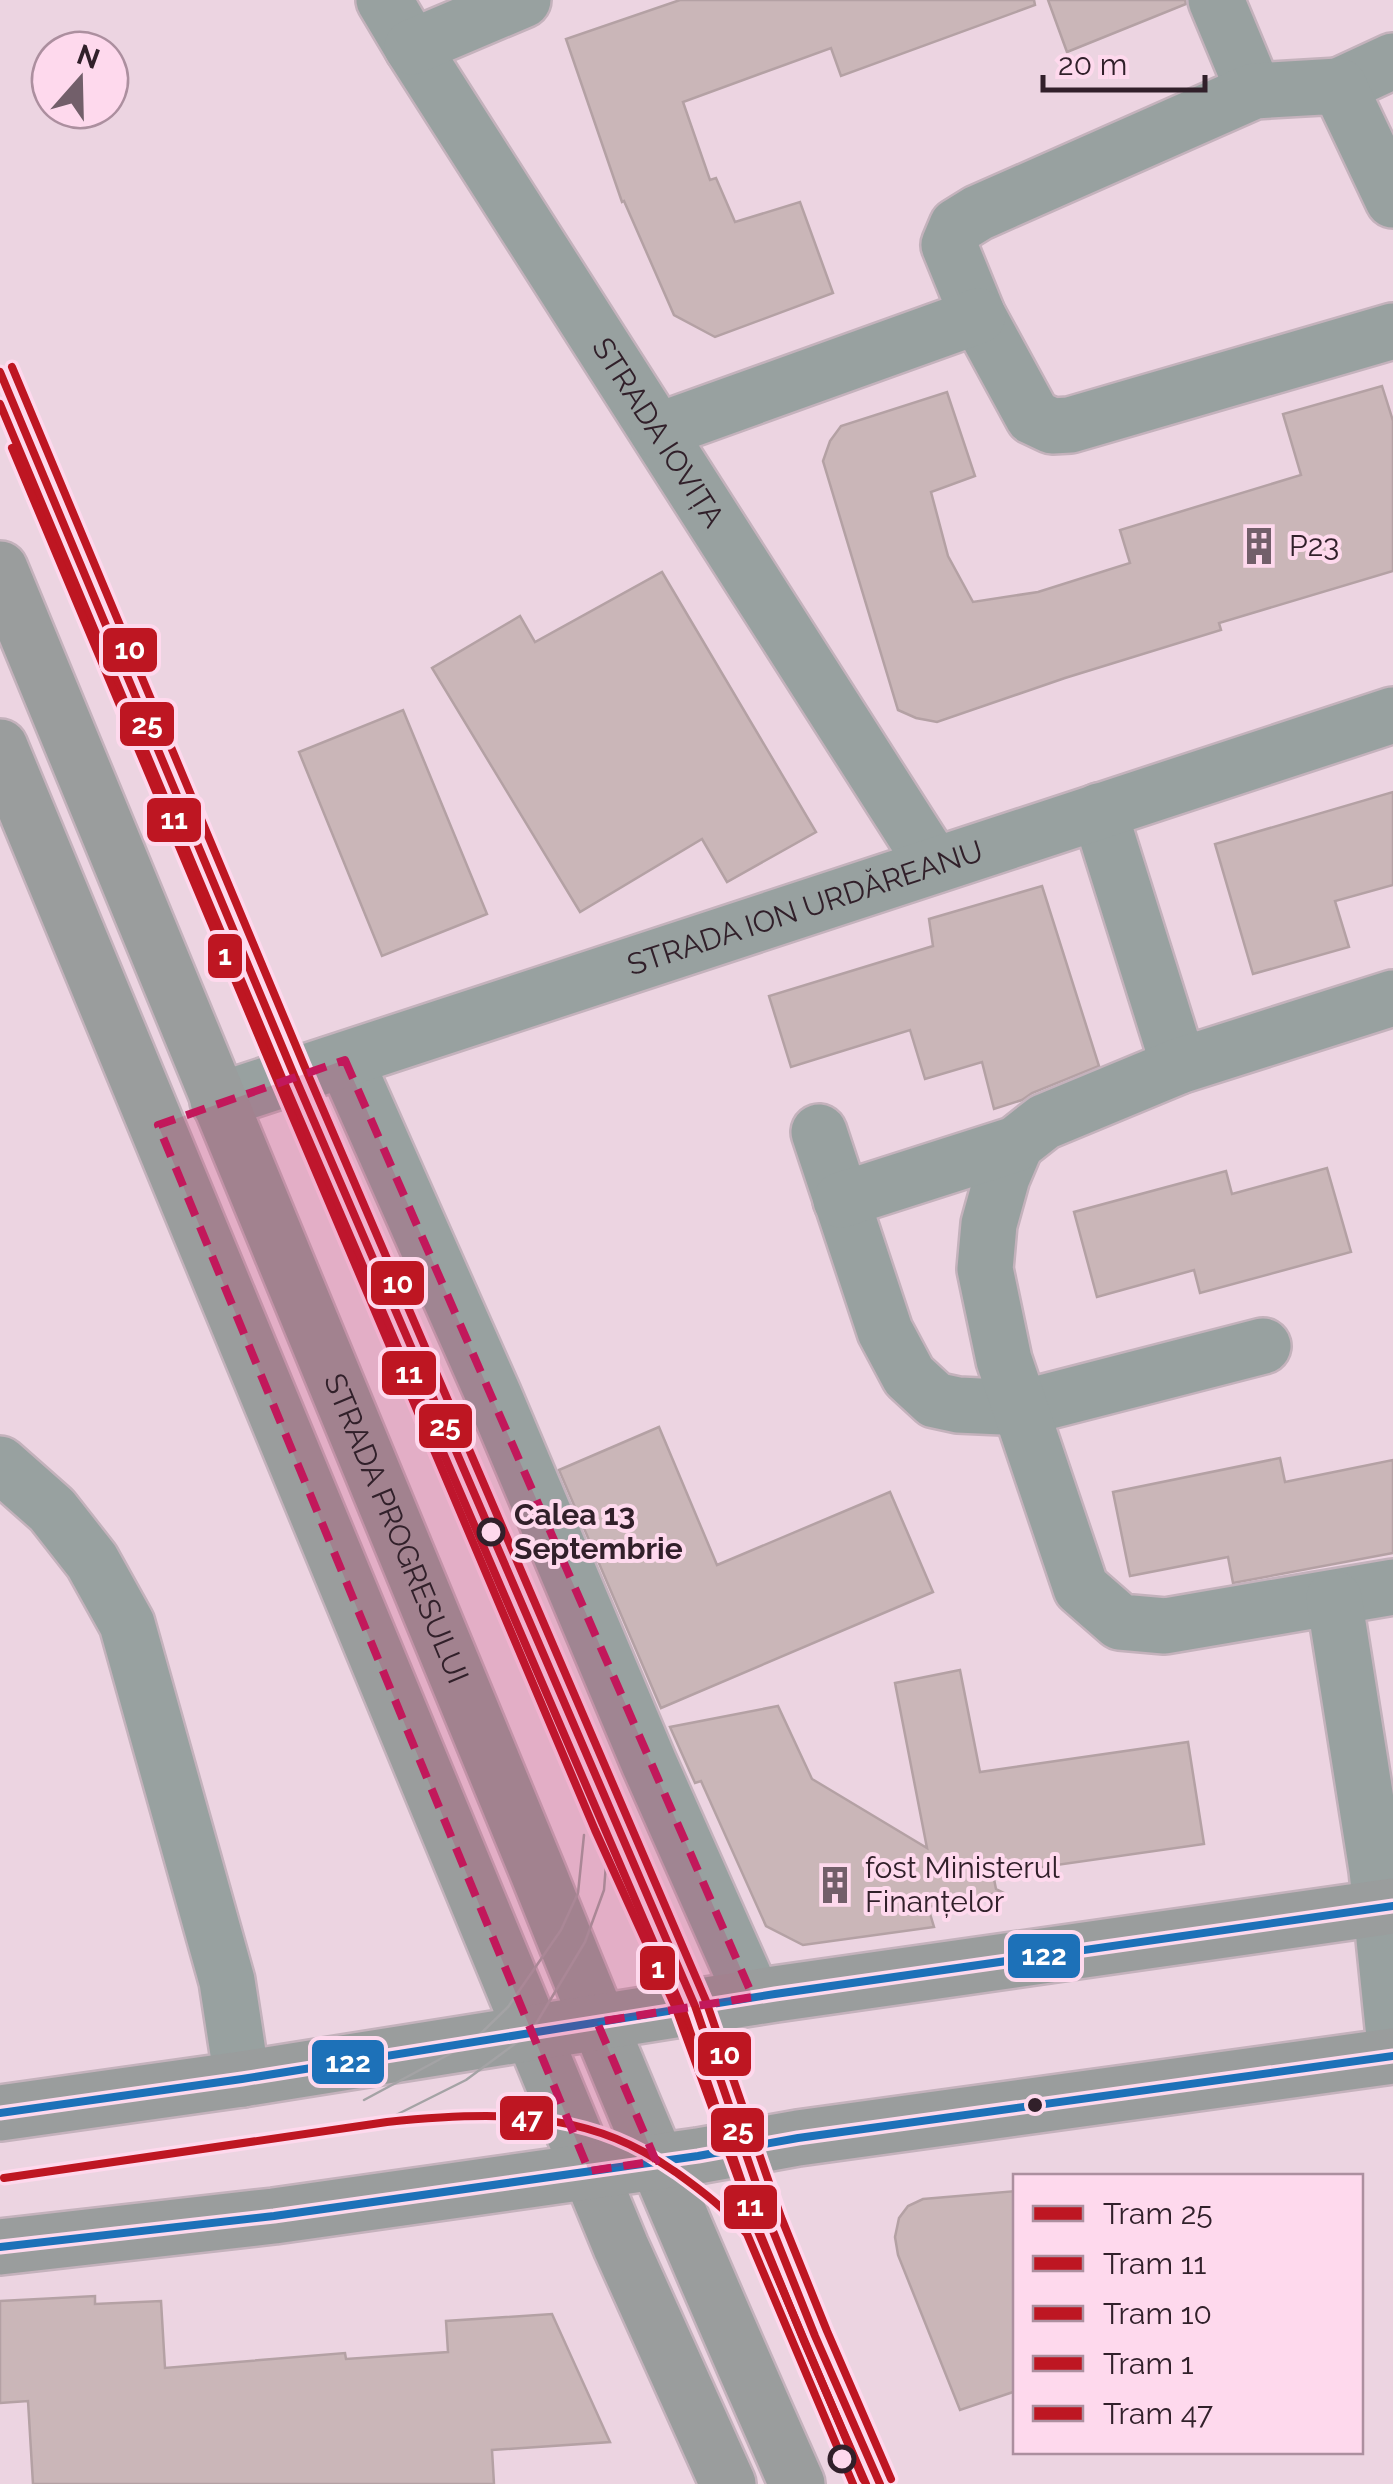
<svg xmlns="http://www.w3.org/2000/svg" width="1393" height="2484" font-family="Raleway,sans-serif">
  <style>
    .building { fill: #cab6b8; stroke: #b4a1a4; stroke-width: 2.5 }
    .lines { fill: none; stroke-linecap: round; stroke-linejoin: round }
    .minor-casing { stroke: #c4b2bc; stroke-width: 60 }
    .major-casing { stroke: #c4b2bc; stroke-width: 60 }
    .minor { stroke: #98a1a0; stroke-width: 55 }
    .major { stroke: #9a9d9d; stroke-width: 55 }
    .tram { stroke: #a4a3a5; stroke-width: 2.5 }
    .bus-1-casing { stroke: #fed9ed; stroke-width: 15 }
    .bus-1 { stroke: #1d71b8; stroke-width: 8 }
    .tram-1-casing { stroke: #fed9ed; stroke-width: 15 }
    .tram-2-casing { stroke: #fed9ed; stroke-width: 15 }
    .tram-3-casing { stroke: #fed9ed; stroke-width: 15 }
    .tram-4-casing { stroke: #fed9ed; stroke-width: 15 }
    .tram-5-casing { stroke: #fed9ed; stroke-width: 15 }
    .tram-1 { stroke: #be1622; stroke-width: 8 }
    .tram-2 { stroke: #be1622; stroke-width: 8 }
    .tram-3 { stroke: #be1622; stroke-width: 8 }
    .tram-4 { stroke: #be1622; stroke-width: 8 }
    .tram-5 { stroke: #be1622; stroke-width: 8 }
    .marked { fill: #c2185b; fill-opacity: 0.2; stroke: #c2185b; stroke-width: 8; stroke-dasharray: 20 12; stroke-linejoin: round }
    .stop-dot { fill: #fed9ed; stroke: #31202a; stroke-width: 5 }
    .bus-dot { fill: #31202a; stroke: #fed9ed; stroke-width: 4 }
    .labels { text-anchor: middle; stroke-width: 8; stroke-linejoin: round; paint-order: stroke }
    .street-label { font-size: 30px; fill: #31202a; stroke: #fed9ed }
    .poi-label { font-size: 30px; fill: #31202a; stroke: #fed9ed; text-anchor: start }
    .stop-label { font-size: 30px; font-weight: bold; fill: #31202a; stroke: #fed9ed; text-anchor: start }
    .line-badge { stroke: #fed9ed; stroke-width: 4 }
    .badge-label { font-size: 28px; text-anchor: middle; font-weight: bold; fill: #fff }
  </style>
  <rect width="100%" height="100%" fill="#ecd4e1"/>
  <g class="building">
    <path d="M680,0H1034L1035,5L841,76L831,48L683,102L710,180L716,178L735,222L800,202L833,293L715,337L674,315L624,201L622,202L566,39Z"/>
    <path d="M1048,0H1185L1186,4L1067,52Z"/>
    <path d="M1382,386L1393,421V571L1219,623L1221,630L1065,678L937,722L916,718L898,710L823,461L830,441L841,426L947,392L975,476L931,492L948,556L973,602L1038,592L1130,563L1120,530L1301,475L1283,414Z"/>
    <path d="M662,572L816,832L727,882L702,839L580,912L432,668L520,616L535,642Z"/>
    <path d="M403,710L487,914L382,956L299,752Z"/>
    <path d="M1393,792V885L1335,901L1349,947L1253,974L1215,844Z"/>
    <path d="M1042,886L1099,1066L1032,1093L1022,1100L994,1109L982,1062L925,1079L910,1030L791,1067L769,996L933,946L929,919Z"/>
    <path d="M1327,1168L1351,1252L1200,1293L1194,1270L1097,1297L1074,1212L1226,1171L1232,1194Z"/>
    <path d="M659,1427L717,1565L890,1492L933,1592L661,1708L559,1470Z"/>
    <path d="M1280,1458L1285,1482L1393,1460V1553L1233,1583L1228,1557L1130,1576L1113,1492Z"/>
    <path d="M960,1670L980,1772L1188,1742L1204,1844L993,1874L996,1889L1002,1892L928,1907L934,1927L803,1945L766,1926L701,1781L695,1783L670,1727L778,1706L812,1779L927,1848L895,1683Z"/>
    <path d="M1016,2191V2391L960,2410L898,2255L895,2237L899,2218L908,2206L923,2199Z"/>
    <path d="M95,2296V2304L161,2301L165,2368L345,2353L346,2359L448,2352L446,2321L552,2314L610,2442L492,2450L494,2484H33L28,2401L0,2403V2301Z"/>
  </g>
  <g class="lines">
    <g class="minor-casing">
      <g id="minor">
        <path id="s1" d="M384,0L412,47L934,865"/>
        <path d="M1216,0L1254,91"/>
        <path d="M412,47L523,0"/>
        <path d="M1339,86L1393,61"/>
        <path d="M1393,200L1339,86L1254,91L978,213L957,226L949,245L978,316L1033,417L1052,426L1070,425L1393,331"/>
        <path d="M658,431L978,316"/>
        <path d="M1099,811L1179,1066"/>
        <path d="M345,1060L494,1396L649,1763L753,1997"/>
        <path id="s2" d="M218,1101L1393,715"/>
        <path d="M819,1132L885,1331L909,1376L935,1400L958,1405L1022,1408L1263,1346"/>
        <path d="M1016,1144L1002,1177L989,1224L985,1269L1004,1360L1081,1588L1120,1622L1165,1626L1393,1587"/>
        <path d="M841,1200L1016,1144L1044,1122L1179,1066L1393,998"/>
        <path d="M0,1464L52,1510L92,1561L127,1624L227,1981L242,2079"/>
        <path d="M1334,1598L1377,1870L1393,2027"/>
      </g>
    </g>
    <g class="major-casing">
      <g id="major">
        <path id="s3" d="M0,569L539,1875C621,2080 707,2282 797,2484"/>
        <path d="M0,747L621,2247L728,2484"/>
        <path d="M0,2113L242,2079L775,1994L1393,1906"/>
        <path d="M0,2247L274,2216L698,2156L798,2138L1393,2056"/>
      </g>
    </g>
    <use href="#minor" class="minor"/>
    <use href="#major" class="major"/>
    <g class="tram">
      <path d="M364,2100L472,2042L508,2007L561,1930L578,1893L584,1835"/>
      <path d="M372,2127L466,2080L531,2032L585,1942L604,1890L610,1811"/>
    </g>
    <g class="bus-1-casing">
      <g id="bus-1">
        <path d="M0,2113L242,2079L775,1994L1393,1906"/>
        <path d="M0,2247L274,2216L698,2156L798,2138L1393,2056"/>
      </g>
    </g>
    <use href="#bus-1" class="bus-1"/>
    <g class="tram-1-casing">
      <path id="tram-1" d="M0,372L294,1075L695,2006L769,2221L815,2336L880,2484"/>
    </g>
    <g class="tram-2-casing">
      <path id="tram-2" d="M0,404L283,1080L683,2011L757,2226L804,2341L866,2484"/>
    </g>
    <g class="tram-3-casing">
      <path id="tram-3" d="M12,367L306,1070L706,2001L781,2217L827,2331L891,2479"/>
    </g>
    <g class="tram-4-casing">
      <path id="tram-4" d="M12,448L277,1080L595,1830L675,2006L754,2222L863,2479"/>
    </g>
    <g class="tram-5-casing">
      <path id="tram-5" d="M4,2178L387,2122C474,2113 565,2108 644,2152C655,2158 666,2166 677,2173C702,2191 727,2210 747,2234L853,2484"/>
    </g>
    <use href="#tram-1" class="tram-1"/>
    <use href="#tram-2" class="tram-2"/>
    <use href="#tram-3" class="tram-3"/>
    <use href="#tram-4" class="tram-4"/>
    <use href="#tram-5" class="tram-5"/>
  </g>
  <path class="marked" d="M345,1060L753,1997L597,2022L656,2161L589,2171L158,1125Z"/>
  <defs>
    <g id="building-bare" transform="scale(3)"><path d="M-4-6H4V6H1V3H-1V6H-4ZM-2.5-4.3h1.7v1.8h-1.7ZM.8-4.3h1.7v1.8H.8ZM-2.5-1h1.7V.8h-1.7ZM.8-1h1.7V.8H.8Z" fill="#725f6a" stroke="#fed9ed" stroke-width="2.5" paint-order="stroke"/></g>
  </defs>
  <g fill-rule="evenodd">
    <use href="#building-bare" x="1259" y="546"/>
    <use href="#building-bare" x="835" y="1885"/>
  </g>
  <g class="stop-dot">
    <circle cx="491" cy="1532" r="12"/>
    <circle cx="842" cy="2459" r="12"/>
  </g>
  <circle class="bus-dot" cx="1035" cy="2105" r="9"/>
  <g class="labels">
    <g class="street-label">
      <text dy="10" stroke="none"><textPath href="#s1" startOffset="512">STRADA IOVIȚA</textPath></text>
      <text dy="10" stroke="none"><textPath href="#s2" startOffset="618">STRADA ION URDĂREANU</textPath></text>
      <text dy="10" stroke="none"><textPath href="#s3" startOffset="1038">STRADA PROGRESULUI</textPath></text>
    </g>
    <g class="poi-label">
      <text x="1289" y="556">P23</text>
      <text x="865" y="1878">fost Ministerul<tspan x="865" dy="34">Finanțelor</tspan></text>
    </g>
    <g class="stop-label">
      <text x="514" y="1525">Calea 13<tspan x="514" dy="34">Septembrie</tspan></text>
    </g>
  </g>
  <g class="line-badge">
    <rect x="101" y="626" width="58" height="48" rx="10" fill="#be1622"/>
    <rect x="118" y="700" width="58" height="48" rx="10" fill="#be1622"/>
    <rect x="145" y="796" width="58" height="48" rx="10" fill="#be1622"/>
    <rect x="206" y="932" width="38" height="48" rx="10" fill="#be1622"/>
    <rect x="369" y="1259" width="57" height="48" rx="10" fill="#be1622"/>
    <rect x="380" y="1349" width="58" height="48" rx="10" fill="#be1622"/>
    <rect x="417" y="1402" width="57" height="48" rx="10" fill="#be1622"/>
    <rect x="1006" y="1932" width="76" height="48" rx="10" fill="#1d71b8"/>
    <rect x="638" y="1944" width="39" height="48" rx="10" fill="#be1622"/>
    <rect x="696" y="2030" width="57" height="48" rx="10" fill="#be1622"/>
    <rect x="310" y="2038" width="76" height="48" rx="10" fill="#1d71b8"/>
    <rect x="498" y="2094" width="57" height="48" rx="10" fill="#be1622"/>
    <rect x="709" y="2106" width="57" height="48" rx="10" fill="#be1622"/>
    <rect x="722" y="2183" width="57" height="48" rx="10" fill="#be1622"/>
  </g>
  <g class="badge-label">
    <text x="130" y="659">10</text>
    <text x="147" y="734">25</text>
    <text x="174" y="829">11</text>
    <text x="225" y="965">1</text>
    <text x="398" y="1293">10</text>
    <text x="409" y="1383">11</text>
    <text x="445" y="1436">25</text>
    <text x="1044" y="1965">122</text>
    <text x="658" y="1978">1</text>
    <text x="725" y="2064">10</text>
    <text x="348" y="2072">122</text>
    <text x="527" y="2128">47</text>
    <text x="738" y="2140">25</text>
    <text x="750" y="2216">11</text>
  </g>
  <rect x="1013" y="2174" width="350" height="280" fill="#fed9ed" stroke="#ac8f9f" stroke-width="2.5"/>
  <rect x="1033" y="2206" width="50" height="15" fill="#be1622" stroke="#ac8f9f" stroke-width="2.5"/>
  <text x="1103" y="2224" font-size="30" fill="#31202a">Tram 25</text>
  <rect x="1033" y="2256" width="50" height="15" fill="#be1622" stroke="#ac8f9f" stroke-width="2.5"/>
  <text x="1103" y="2274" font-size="30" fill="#31202a">Tram 11</text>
  <rect x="1033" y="2306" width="50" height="15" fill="#be1622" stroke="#ac8f9f" stroke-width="2.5"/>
  <text x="1103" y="2324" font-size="30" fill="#31202a">Tram 10</text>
  <rect x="1033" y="2356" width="50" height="15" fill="#be1622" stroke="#ac8f9f" stroke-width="2.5"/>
  <text x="1103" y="2374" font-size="30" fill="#31202a">Tram 1</text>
  <rect x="1033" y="2406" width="50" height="15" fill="#be1622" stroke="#ac8f9f" stroke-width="2.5"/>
  <text x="1103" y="2424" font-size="30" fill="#31202a">Tram 47</text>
  <g transform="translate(80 80) rotate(20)"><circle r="48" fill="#fed9ed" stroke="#ac8f9f" stroke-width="2.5"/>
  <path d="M0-8L18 38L0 25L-18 38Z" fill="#725f6a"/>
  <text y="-15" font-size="28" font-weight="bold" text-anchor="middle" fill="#31202a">N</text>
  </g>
  <path d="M1043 75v15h162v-15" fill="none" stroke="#31202a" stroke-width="5"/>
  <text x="1058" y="75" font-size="30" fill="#31202a" stroke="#fed9ed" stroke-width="8" paint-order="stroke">20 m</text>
</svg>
